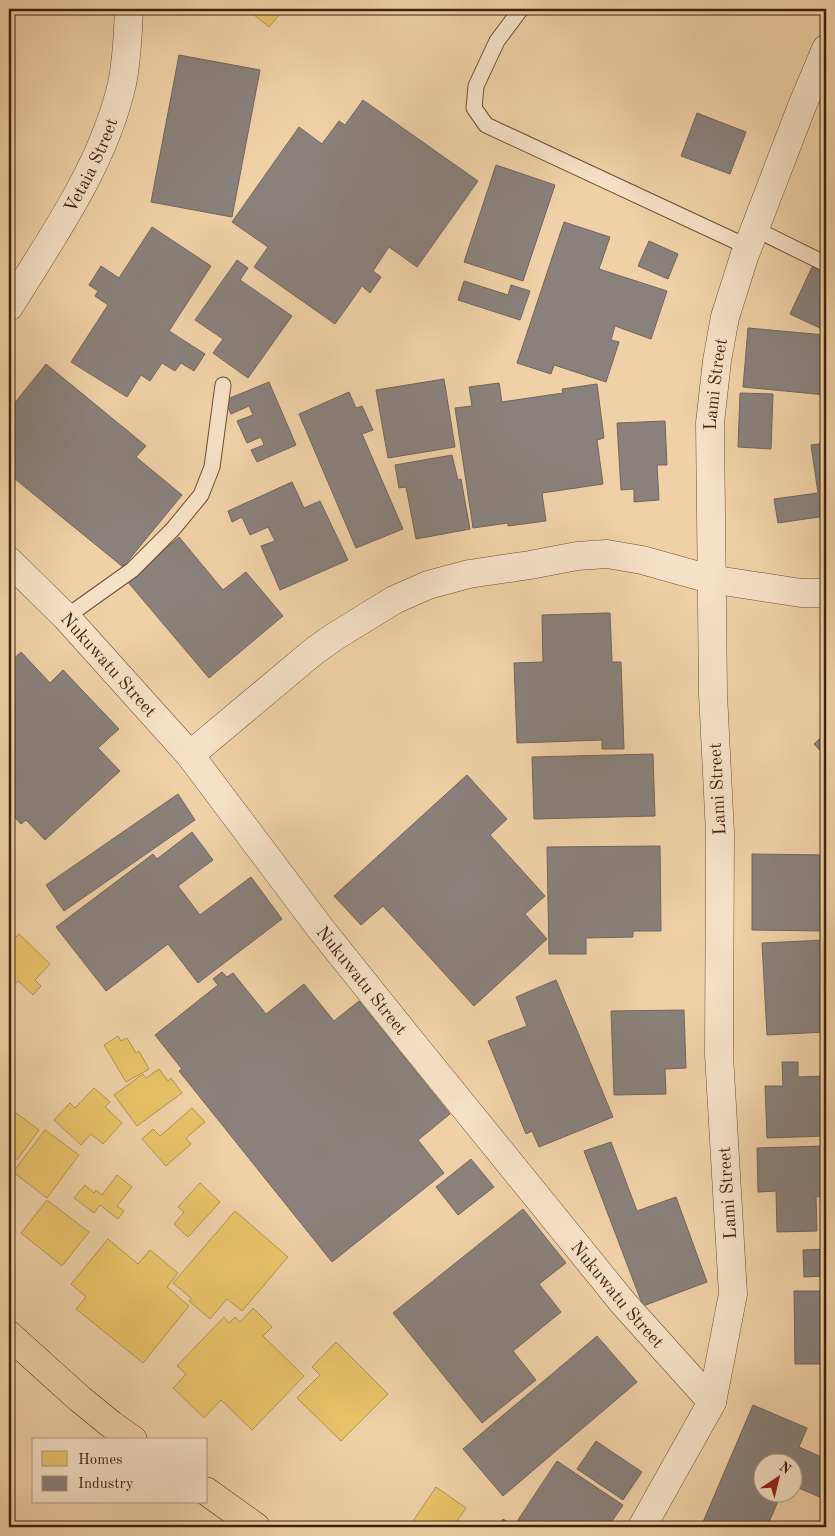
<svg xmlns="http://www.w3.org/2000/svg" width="835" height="1536" font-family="'Old Standard TT',serif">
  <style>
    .homes { fill: #e9c46a; stroke: #b7934e }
    .industry { fill: #8a817c; stroke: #74645a }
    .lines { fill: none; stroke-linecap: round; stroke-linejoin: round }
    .lane-casing { stroke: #6d4e33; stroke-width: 17 }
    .street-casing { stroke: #6d4e33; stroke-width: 29 }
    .highway-casing { stroke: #41220c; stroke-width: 29 }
    .lane { stroke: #f5e1c6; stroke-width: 15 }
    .street { stroke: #f5e1c6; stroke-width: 28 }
    .highway { stroke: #f0d1a7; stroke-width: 28 }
    .labels { text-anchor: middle; stroke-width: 5; stroke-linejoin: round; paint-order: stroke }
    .street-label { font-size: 18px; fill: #41220c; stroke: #f5e1c6 }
  </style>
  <rect width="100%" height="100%" fill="#f0d1a7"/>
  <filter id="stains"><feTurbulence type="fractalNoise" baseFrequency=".004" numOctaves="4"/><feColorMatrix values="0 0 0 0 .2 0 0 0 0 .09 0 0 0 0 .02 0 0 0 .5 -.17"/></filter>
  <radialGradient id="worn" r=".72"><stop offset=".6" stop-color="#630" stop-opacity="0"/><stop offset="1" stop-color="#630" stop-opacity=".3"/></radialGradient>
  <g class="homes">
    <path d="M247,9H284L269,27Z"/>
    <path d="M9,83L15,88L9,98Z"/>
    <path d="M19,934L50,964L35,980L41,986L33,995L18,981L9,991V945Z"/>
    <path d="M118,1036L121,1041L127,1038L136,1053L139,1051L149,1069L126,1082L104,1045Z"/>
    <path d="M159,1069L168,1081L171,1078L182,1093L137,1126L114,1095L143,1074L146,1078Z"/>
    <path d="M94,1088L110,1102L105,1107L122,1123L103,1144L91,1134L81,1145L54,1120L70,1103L75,1108Z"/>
    <path d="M192,1108L205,1122L186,1138L191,1144L166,1166L142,1139L153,1129L160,1136Z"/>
    <path d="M16,1113L39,1130L17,1160L9,1154V1123Z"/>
    <path d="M45,1130L79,1155L47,1198L13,1172Z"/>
    <path d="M117,1175L132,1187L117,1206L124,1211L118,1219L100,1205L94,1213L74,1198L85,1185L94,1193L96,1190L102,1195Z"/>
    <path d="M200,1183L220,1202L188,1237L174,1224L184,1212L178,1207Z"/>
    <path d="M47,1200L89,1232L62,1266L21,1233Z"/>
    <path d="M235,1211L288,1257L242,1311L227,1299L210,1319L189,1301L192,1299L173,1283Z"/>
    <path d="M108,1239L138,1264L150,1250L178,1273L167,1287L189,1306L143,1363L76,1309L86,1297L71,1284Z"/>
    <path d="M253,1308L272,1327L263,1336L304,1376L252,1430L221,1400L204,1418L173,1388L186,1374L177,1366L224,1317L229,1323L235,1317L240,1322Z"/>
    <path d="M336,1342L388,1394L341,1441L297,1398L320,1375L312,1367Z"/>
    <path d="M436,1487L466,1508L457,1521L467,1527H409Z"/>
  </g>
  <g class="industry">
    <path d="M179,55L260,70L232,217L151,202Z"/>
    <path d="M363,100L478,181L417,267L389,247L373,271L381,277L370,293L362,286L335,324L254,267L268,247L232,222L299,127L322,144L339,121L345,125Z"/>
    <path d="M697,113L746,132L730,174L681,156Z"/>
    <path d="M496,165L555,185L523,281L464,262Z"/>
    <path d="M564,222L610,237L599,269L667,291L651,339L615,326L611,340L619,342L606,382L554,365L551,374L517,363Z"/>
    <path d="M152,227L211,266L169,331L205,354L194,371L181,363L175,371L162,363L150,381L141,375L127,397L71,362L108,305L95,296L98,291L89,285L101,266L119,278Z"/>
    <path d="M649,241L678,254L668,279L638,266Z"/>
    <path d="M237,260L248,268L240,280L292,316L248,378L213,353L223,339L195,320Z"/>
    <path d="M813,265L826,271V331L790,314Z"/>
    <path d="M464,281L508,295L511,285L530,291L520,320L458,300Z"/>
    <path d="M748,328L825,335L823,359L826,360V395L743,387Z"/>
    <path d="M46,364L146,446L136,457L182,495L123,567L9,474V410Z"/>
    <path d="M444,379L455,447L388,458L376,390Z"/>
    <path d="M269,382L296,445L257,462L251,450L264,445L261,437L247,443L237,421L253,415L249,406L231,414L225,400Z"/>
    <path d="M499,383L502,402L563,393L562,389L597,384L604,438L597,440L603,484L542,493L546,521L508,526V523L473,528L455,408L472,406L469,387Z"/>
    <path d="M349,392L356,408L362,406L373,430L362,434L403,529L356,548L299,414Z"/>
    <path d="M740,393L773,394L771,449L738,447Z"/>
    <path d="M665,421L667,465H657L659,500L634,502V489L621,490L617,423Z"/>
    <path d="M826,443V516L778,523L774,499L818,493L811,445Z"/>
    <path d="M452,455L458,480L461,479L470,529L416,539L406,487L399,488L395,465Z"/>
    <path d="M292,482L304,508L320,501L348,560L280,590L261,546L275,541L268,527L250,535L242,517L232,522L228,511Z"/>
    <path d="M179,537L223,590L246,572L283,616L209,678L127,581Z"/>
    <path d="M606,613H610L612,662H621L624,749H602V740L517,743L514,663L543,662L542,615Z"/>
    <path d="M21,652L50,683L63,670L119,729L98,748L120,771L45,840L26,820L21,824L9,811V663Z"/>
    <path d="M826,733V757L814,744Z"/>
    <path d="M653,754L655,816L534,819L532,757Z"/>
    <path d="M467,775L507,819L490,835L545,896L525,914L547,939L474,1006L383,906L361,925L334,896Z"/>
    <path d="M178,794L195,820L64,911L46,885Z"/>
    <path d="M192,832L213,860L178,886L200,915L251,877L282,919L198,983L168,944L106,991L56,927L153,854L157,859Z"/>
    <path d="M660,846L661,931H633V937L586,938V954H549L547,847Z"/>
    <path d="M752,854L826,855V931L752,930Z"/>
    <path d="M826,940V1032L767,1035L762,943Z"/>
    <path d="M222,972L227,977L233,973L266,1014L304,984L334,1021L359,1001L450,1114L418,1140L444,1173L332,1262L179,1071L182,1069L155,1035L218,985L213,979Z"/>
    <path d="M556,980L613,1117L539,1147L532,1131L526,1134L488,1041L527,1026L516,997Z"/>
    <path d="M684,1010L686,1068L665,1069L666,1094L614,1095L611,1011Z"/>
    <path d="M782,1062H798V1077L826,1076V1136L767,1138L765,1086H783Z"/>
    <path d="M611,1142L637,1211L676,1197L707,1282L643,1306L584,1151Z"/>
    <path d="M826,1146V1196L816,1197L817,1231L777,1232L776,1191L758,1192L757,1148Z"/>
    <path d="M471,1159L494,1187L458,1215L436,1187Z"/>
    <path d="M523,1209L566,1263L539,1284L561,1312L513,1351L536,1380L482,1423L393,1313Z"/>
    <path d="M826,1249V1276L804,1277L803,1250Z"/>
    <path d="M794,1291H826V1364H795Z"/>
    <path d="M597,1336L637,1382L503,1496L463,1449Z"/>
    <path d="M753,1405L807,1428L799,1447L826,1459V1489L822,1498L792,1485V1464H762V1494H781L767,1527H714L703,1522Z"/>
    <path d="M596,1441L642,1472L623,1500L577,1469Z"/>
    <path d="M557,1461L623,1505L608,1527H498L503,1519L514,1526Z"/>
  </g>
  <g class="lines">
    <g class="lane-casing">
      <g id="lane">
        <path d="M521,9L497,41L476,86L474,108L486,125L748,247"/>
        <path d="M755,229L826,264"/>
        <path d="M66,617L132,570L173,529L201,495L212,467L223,385"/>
      </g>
    </g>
    <g class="street-casing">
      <g id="street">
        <path id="s1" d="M9,307C52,237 103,166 122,84C127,60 128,34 129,9"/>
        <path id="s2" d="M9,561L66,617L190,755L320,928L409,1039L624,1304L712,1402"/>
        <path d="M190,755L313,652L334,637L394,600L428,585L469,574L530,565L577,556L607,554L642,560L710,579L801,593H826"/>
        <path id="s3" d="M642,1527L712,1402L733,1294L719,1055L720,833L713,694L710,423L717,361L725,317L744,257L802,106L826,49"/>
      </g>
    </g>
    <g class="highway-casing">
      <g id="highway">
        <path d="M9,1335L80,1399L112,1425L133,1440"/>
        <path d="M206,1491L256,1527"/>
      </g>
    </g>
    <use href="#lane" class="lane"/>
    <use href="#street" class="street"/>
    <use href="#highway" class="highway"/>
  </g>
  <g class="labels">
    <g class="street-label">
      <text dy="6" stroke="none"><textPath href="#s1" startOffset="164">Vetaia Street</textPath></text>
      <text dy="6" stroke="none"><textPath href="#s3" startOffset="1164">Lami Street</textPath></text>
      <text dy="6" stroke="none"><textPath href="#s2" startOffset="144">Nukuwatu Street</textPath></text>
      <text transform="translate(717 789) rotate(-93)" y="6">Lami Street</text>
      <text dy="6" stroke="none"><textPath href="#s2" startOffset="549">Nukuwatu Street</textPath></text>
      <text transform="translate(727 1193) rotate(-94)" y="6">Lami Street</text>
      <text dy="6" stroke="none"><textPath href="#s2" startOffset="954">Nukuwatu Street</textPath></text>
    </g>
  </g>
  <rect width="835" height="1536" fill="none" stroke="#f0d1a7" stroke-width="30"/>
  <rect x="10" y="10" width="815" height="1516" fill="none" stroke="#41220c" stroke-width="2.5"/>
  <rect x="15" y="15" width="805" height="1506" fill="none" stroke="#41220c"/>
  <rect x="32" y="1438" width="175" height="65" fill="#f5e1c6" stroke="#ad957c"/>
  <rect x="42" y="1451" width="25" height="15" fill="#e9c46a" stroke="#ad957c"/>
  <text x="78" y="1464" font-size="15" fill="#41220c">Homes</text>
  <rect x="42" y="1476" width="25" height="15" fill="#8a817c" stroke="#ad957c"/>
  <text x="78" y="1488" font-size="15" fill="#41220c">Industry</text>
  <g transform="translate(778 1478) rotate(35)"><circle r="24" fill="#f5e1c6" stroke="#ad957c"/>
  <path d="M0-4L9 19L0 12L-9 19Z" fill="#8f2418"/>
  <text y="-8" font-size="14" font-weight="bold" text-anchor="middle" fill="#41220c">N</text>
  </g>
  <rect width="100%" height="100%" filter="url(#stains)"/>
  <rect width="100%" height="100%" fill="url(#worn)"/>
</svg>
